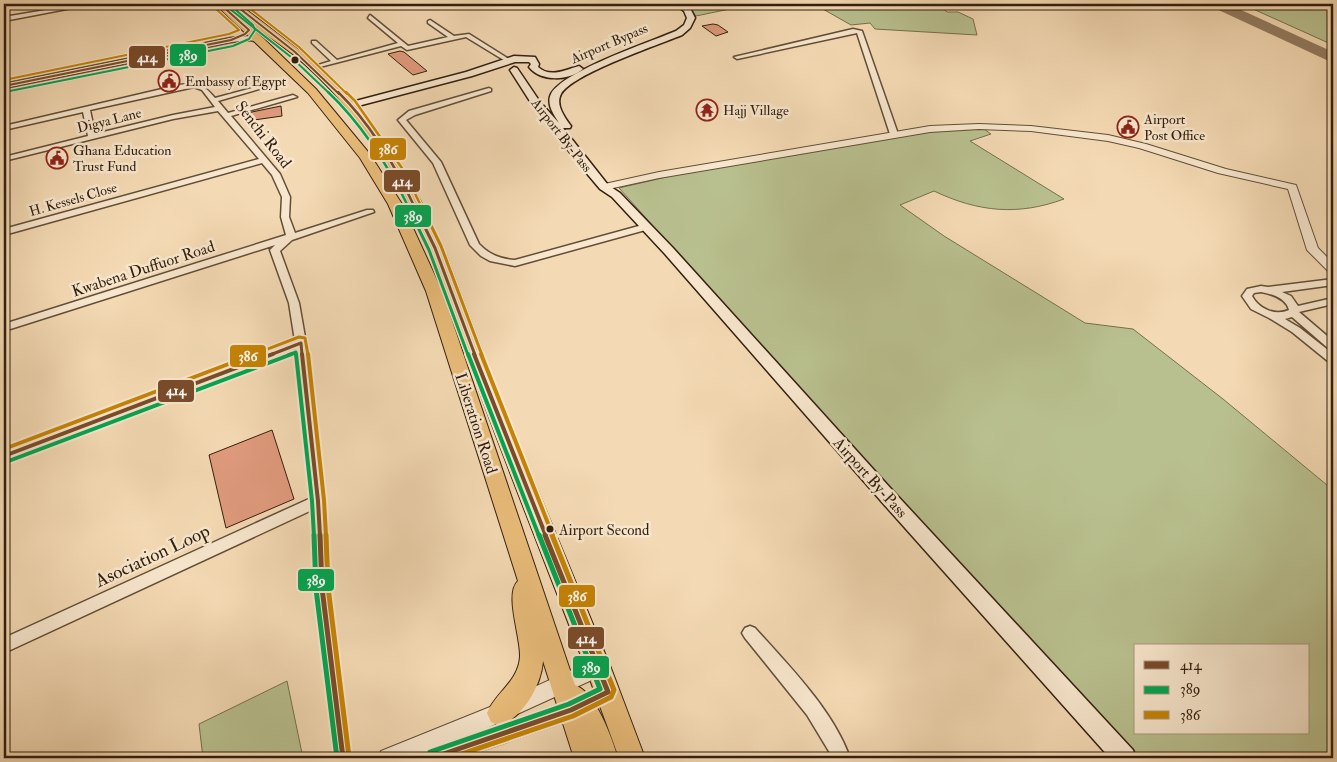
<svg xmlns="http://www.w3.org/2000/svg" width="1337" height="762" font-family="'IM FELL Double Pica',serif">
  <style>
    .green { fill: #b9c08f; stroke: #76704e; fill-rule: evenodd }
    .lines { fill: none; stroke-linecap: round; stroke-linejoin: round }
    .taxiway { fill: #937c61; fill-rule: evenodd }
    .building { fill: #e19b7e; stroke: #321f0e }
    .minor-casing { stroke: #624e38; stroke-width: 3 }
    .tertiary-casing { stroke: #624e38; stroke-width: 2 }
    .secondary-casing { stroke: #321f0e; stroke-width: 3 }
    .trunk-casing { stroke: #321f0e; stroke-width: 2 }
    .minor { fill: #f8e7ce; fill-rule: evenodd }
    .tertiary { fill: #f8e7ce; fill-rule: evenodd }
    .secondary { fill: #f8e7ce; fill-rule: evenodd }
    .trunk { fill: #eabd7a; fill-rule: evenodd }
    .bus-1-far4-casing { stroke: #f8e7ce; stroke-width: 4 }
    .bus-1-far3-casing { stroke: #f8e7ce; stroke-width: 5 }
    .bus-1-far2-casing { stroke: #f8e7ce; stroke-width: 6 }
    .bus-1-far1-casing { stroke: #f8e7ce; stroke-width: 8 }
    .bus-1-casing { stroke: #f8e7ce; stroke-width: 9 }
    .bus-2-far4-casing { stroke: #f8e7ce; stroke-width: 4 }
    .bus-2-far3-casing { stroke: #f8e7ce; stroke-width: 5 }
    .bus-2-far2-casing { stroke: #f8e7ce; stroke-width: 6 }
    .bus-2-far1-casing { stroke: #f8e7ce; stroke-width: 8 }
    .bus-2-casing { stroke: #f8e7ce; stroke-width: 9 }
    .bus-3-far4-casing { stroke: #f8e7ce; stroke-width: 4 }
    .bus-3-far3-casing { stroke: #f8e7ce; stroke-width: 5 }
    .bus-3-far2-casing { stroke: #f8e7ce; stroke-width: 6 }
    .bus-3-far1-casing { stroke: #f8e7ce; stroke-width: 8 }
    .bus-3-casing { stroke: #f8e7ce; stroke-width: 9 }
    .bus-1-far4 { stroke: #7a4b2a; stroke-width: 2 }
    .bus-1-far3 { stroke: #7a4b2a; stroke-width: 2.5 }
    .bus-1-far2 { stroke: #7a4b2a; stroke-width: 3 }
    .bus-1-far1 { stroke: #7a4b2a; stroke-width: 4 }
    .bus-1 { stroke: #7a4b2a; stroke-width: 5 }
    .bus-2-far4 { stroke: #00a651; stroke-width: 2 }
    .bus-2-far3 { stroke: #00a651; stroke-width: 2.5 }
    .bus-2-far2 { stroke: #00a651; stroke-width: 3 }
    .bus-2-far1 { stroke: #00a651; stroke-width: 4 }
    .bus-2 { stroke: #00a651; stroke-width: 5 }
    .bus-3-far4 { stroke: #c68404; stroke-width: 2 }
    .bus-3-far3 { stroke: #c68404; stroke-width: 2.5 }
    .bus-3-far2 { stroke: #c68404; stroke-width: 3 }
    .bus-3-far1 { stroke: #c68404; stroke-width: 4 }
    .bus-3 { stroke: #c68404; stroke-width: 5 }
    .bus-dot { fill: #321f0e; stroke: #f8e7ce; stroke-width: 2 }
    .labels { text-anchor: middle; stroke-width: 5; stroke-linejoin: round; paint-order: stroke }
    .far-street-label { font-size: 14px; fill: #321f0e; stroke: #f8e7ce }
    .far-poi-label { font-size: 14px; fill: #321f0e; stroke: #f8e7ce; text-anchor: start }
    .bus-label { font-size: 15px; fill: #321f0e; stroke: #f8e7ce; text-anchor: start }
    .street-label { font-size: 16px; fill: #321f0e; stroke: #f8e7ce }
    .near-street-label { font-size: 19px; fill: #321f0e; stroke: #f8e7ce }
    .line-badge { stroke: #f8e7ce; stroke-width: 2 }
    .badge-label { font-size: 14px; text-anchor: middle; font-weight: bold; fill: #fff }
  </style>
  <rect width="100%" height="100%" fill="#f4dab4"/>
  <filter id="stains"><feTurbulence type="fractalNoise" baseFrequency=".004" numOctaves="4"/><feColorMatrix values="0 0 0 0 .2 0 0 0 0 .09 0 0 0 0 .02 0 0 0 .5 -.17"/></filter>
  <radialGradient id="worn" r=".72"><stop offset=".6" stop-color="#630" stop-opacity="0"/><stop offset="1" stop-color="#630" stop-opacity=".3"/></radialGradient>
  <g class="green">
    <path d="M687,4H754L696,16Z"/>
    <path d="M814,4H938L947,12H958L973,19L977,35L875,29L870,23L851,25Z"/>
    <path d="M1242,4H1333V45Z"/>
    <path d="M984,129L991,134L970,141L1064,199C1018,216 978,212 934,191L900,205L944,236L1085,323L1133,329L1223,399L1333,490V758H1141L946,552L619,188L731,162L912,132ZM1136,646H1308V733H1136Z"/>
    <path d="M287,681L303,758H203L199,724Z"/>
  </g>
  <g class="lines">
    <path class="taxiway" d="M1210,4H1228L1333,52V63L1212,7Z"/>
  </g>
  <g class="building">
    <path d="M713,24L718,25L728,32L716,36L702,26Z"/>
    <path d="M400,51L404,52L427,71L413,75L388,54Z"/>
    <path d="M281,106L282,116L247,121V113Z"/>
    <path d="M272,430L294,499L226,528L209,455Z"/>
  </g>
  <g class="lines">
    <g class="minor-casing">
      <g id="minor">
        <path d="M82,4H93L4,21V17Z"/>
        <path d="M370,15L408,46L448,37L428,23V21L430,20L454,36L469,34L512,61L507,62L466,37L407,50L401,46L312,69V67L331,61L312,43V41H316L337,60L398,43L368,18Z"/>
        <path d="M853,29L862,31L898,134L897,136L890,134L857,33L737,59L734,57Z"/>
        <path d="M249,36L263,40L260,42L249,40L231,42L4,88V84L231,38Z"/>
        <path d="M275,82L280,83L218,101L228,113L293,95L297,97L231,116L280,174L290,197L289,217L295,233L367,210H373L374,212L292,240L280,251L299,303L306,343L325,501L329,588L351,758H335L315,588L312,510L4,653V638L311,498L296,349L4,461V451L295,341L289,303L270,250L275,245L4,331V324L286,235L281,217L282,197L272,175L262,163L4,235V229L259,159L218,111L173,119L4,161V157L88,136L83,112L4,130V126L179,85C198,83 202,83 215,98ZM194,87L202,90L215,107L173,115L95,134L90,110Z"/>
        <path d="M489,88L491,89V91L415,115L406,120L441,162L479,244C490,255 500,259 515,260L646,224L650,227L649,229L515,266L490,261L481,256L470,245L433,163L398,120L409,111Z"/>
        <path d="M1333,279V285L1282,292L1291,296L1298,306L1333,298V304L1299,312L1333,341V350L1329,349L1292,317L1285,319L1300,328L1333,354V363L1329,362L1292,332L1269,318L1251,309L1242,296L1247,289L1261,286L1268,287ZM1261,292C1272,294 1286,298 1289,310C1275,316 1259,309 1252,296L1254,293Z"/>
        <path d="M750,626L755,628C789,666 833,710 850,758H833L807,715L745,638L742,633L745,628Z"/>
      </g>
    </g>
    <g class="tertiary-casing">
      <g id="tertiary">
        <path d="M979,124L1031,126L1108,135L1146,144L1226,169L1296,185L1318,248L1333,263V273L1329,272L1307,250L1288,189L1218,173L1139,148L1108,141L1031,131L979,129L930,132L659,178L604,190L599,187L600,185L659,172L930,126Z"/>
        <path d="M598,658L605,660L607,667L605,674L476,733L568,701L608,682L615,685L618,692L615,699L571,720L461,758H422L423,754L413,758H378L381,751L495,705Z"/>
      </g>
    </g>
    <g class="secondary-casing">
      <g id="secondary">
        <path d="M675,4H683L690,8L695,18L690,28L682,35C658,45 572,74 561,94C555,105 565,118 571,126L570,128H563L608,185L620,193L673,248L893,491L1133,750L1136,758H1110L881,501L665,254L612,197L600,189L573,157L546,118L533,106L510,70L514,67L517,68L540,102L559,123C554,115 546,104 551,94C563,71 650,42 676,31L684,25L687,18L684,11Z"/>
        <path d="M514,56L535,57L539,64L538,67C550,78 565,70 579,66L583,69C569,81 541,82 529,67L531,64L529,62H515L472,76L354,107H348L346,105L348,103L466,72Z"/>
      </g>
    </g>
    <g class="trunk-casing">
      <g id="trunk">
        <path d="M215,4H224L263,38L316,89L369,153L402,204L442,291L575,685C596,693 612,738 618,758H574L543,661C541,686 524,716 500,726L491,722L487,713C496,692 518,682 520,657C521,637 504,594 518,581L426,291L388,204L360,158L308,93Z"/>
        <path d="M230,4H239L315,62L343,90L387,146L421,202L447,257L501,401L611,668L645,758H619C576,638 527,520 483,401C453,318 431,230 382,156C357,118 329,84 294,55C275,40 243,21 230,4Z"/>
      </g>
    </g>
    <use href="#minor" class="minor"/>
    <use href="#tertiary" class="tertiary"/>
    <use href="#secondary" class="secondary"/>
    <use href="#trunk" class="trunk"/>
    <g class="bus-1-far4-casing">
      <g id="bus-1-far4">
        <path d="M234,4L295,52L339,94"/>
        <path d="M4,86L231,40L245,34L249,30L220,4"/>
      </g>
    </g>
    <g class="bus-1-far3-casing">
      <path id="bus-1-far3" d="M338,92C371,124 397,169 416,210"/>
    </g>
    <g class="bus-1-far2-casing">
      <g id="bus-1-far2">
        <path d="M416,209L435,248L475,355"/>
        <path d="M270,355L301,343L302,355"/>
      </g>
    </g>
    <g class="bus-1-far1-casing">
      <g id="bus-1-far1">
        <path d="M302,354L318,501L320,536"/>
        <path d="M474,354L546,536"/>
        <path d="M4,456L273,354"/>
      </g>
    </g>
    <g class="bus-1-casing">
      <g id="bus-1">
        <path d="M320,535L322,588L343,758"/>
        <path d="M432,758L571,710L608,692L545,535"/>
      </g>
    </g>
    <g class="bus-2-far4-casing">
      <g id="bus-2-far4">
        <path d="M230,9L291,57L330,94"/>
        <path d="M5,92L233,46L249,39L255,30L253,25L229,4"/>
      </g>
    </g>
    <g class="bus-2-far3-casing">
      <path id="bus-2-far3" d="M328,92C363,125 389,167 410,210"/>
    </g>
    <g class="bus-2-far2-casing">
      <g id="bus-2-far2">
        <path d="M409,209L429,250L468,355"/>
        <path d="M288,355L296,352V355"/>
      </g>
    </g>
    <g class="bus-2-far1-casing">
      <g id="bus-2-far1">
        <path d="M296,354L312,501L314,536"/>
        <path d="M468,354L539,536"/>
        <path d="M6,462L292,354"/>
      </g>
    </g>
    <g class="bus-2-casing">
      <g id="bus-2">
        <path d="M314,535L316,589L337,758"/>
        <path d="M430,752L569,704L600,689L539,535"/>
      </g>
    </g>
    <g class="bus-3-far4-casing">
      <g id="bus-3-far4">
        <path d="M244,4L299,47L347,94"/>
        <path d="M4,80L229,34L239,30L216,9"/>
      </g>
    </g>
    <g class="bus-3-far3-casing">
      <path id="bus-3-far3" d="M346,92L355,101L404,171L423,210"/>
    </g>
    <g class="bus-3-far2-casing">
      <g id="bus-3-far2">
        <path d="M423,209L441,246L482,355"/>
        <path d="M252,355L299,337L305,338L308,355"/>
      </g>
    </g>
    <g class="bus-3-far1-casing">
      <g id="bus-3-far1">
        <path d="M308,354L324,500L326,536"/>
        <path d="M481,354L553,536"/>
        <path d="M4,449L255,354"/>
      </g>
    </g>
    <g class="bus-3-casing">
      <g id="bus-3">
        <path d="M326,535L328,587L349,757"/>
        <path d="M450,758L573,716L611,697L614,690L552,535"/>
      </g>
    </g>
    <use href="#bus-1-far4" class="bus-1-far4"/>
    <use href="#bus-1-far3" class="bus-1-far3"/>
    <use href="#bus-1-far2" class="bus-1-far2"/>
    <use href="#bus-1-far1" class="bus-1-far1"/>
    <use href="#bus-1" class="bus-1"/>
    <use href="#bus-2-far4" class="bus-2-far4"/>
    <use href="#bus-2-far3" class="bus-2-far3"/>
    <use href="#bus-2-far2" class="bus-2-far2"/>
    <use href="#bus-2-far1" class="bus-2-far1"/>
    <use href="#bus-2" class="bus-2"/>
    <use href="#bus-3-far4" class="bus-3-far4"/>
    <use href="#bus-3-far3" class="bus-3-far3"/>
    <use href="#bus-3-far2" class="bus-3-far2"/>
    <use href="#bus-3-far1" class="bus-3-far1"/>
    <use href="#bus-3" class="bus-3"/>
  </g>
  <defs>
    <g id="civic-ring" transform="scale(1.125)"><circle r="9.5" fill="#f8e7ce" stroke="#8f2418" stroke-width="1.5"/><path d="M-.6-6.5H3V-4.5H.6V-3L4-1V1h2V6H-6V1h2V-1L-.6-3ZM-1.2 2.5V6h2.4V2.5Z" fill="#8f2418"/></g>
    <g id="temple-ring" transform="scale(1.125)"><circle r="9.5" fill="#f8e7ce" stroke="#8f2418" stroke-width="1.5"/><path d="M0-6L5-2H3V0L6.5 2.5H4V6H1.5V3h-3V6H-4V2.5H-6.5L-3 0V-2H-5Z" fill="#8f2418"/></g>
  </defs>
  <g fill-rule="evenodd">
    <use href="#civic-ring" x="169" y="81"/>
    <use href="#temple-ring" x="707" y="110"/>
    <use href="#civic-ring" x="1128" y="127"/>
    <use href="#civic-ring" x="57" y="158"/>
  </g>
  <g class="bus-dot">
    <circle cx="295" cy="60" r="4.5"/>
    <circle cx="550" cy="529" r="4.5"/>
  </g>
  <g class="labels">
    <g class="far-street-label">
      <text transform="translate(609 43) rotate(-23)" y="5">Airport Bypass</text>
      <text transform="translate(109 120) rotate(-14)" y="5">Digya Lane</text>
      <text transform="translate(562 135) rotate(52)" y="5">Airport By-Pass</text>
      <text transform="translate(73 199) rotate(-16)" y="5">H. Kessels Close</text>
    </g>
    <g class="far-poi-label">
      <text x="185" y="86">Embassy of Egypt</text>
      <text x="723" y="115">Hajj Village</text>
      <text x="1144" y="124">Airport<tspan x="1144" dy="16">Post Office</tspan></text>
      <text x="73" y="155">Ghana Education<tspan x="73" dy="16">Trust Fund</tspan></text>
    </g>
    <g class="bus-label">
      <text x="559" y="535">Airport Second</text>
    </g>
    <g class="street-label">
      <text transform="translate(264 134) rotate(52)" y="6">Senchi Road</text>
      <text transform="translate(143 268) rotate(-18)" y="6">Kwabena Duffuor Road</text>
      <text transform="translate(477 423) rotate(72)" y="6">Liberation Road</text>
      <text transform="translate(871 477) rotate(48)" y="6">Airport By-Pass</text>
    </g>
    <g class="near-street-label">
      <text transform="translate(152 555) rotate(-25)" y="7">Asociation Loop</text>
    </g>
  </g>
  <g class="line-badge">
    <rect x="169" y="43" width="38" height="24" rx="5" fill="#00a651"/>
    <rect x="128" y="45" width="38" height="24" rx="5" fill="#7a4b2a"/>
    <rect x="369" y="137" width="38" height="24" rx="5" fill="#c68404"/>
    <rect x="383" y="169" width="38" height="24" rx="5" fill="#7a4b2a"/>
    <rect x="394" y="204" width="38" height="24" rx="5" fill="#00a651"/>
    <rect x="229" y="344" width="38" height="24" rx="5" fill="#c68404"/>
    <rect x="157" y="379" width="38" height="24" rx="5" fill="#7a4b2a"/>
    <rect x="297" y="568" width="38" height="24" rx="5" fill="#00a651"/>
    <rect x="558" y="584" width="38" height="24" rx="5" fill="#c68404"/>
    <rect x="567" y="626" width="38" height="24" rx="5" fill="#7a4b2a"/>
    <rect x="572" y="655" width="38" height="24" rx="5" fill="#00a651"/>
  </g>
  <g class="badge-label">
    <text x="188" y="60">389</text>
    <text x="147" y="62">414</text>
    <text x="388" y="154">386</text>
    <text x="402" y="186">414</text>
    <text x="413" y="221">389</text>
    <text x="248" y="361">386</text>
    <text x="176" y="395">414</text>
    <text x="316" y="585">389</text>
    <text x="577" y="601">386</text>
    <text x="586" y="643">414</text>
    <text x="591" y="672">389</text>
  </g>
  <rect width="1337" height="762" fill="none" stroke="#f4dab4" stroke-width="20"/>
  <rect x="5" y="5" width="1327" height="752" fill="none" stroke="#321f0e" stroke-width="2.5"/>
  <rect x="10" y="10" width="1317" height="742" fill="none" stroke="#321f0e"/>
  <rect x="1134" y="644" width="175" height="90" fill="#f8e7ce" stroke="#a99781"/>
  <rect x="1144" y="661" width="25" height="8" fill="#7a4b2a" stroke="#a99781"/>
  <text x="1180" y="670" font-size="15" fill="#321f0e">414</text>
  <rect x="1144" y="686" width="25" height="8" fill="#00a651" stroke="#a99781"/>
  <text x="1180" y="694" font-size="15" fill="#321f0e">389</text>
  <rect x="1144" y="711" width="25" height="8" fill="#c68404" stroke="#a99781"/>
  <text x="1180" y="720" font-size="15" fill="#321f0e">386</text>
  <rect width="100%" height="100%" filter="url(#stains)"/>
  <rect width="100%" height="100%" fill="url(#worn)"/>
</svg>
